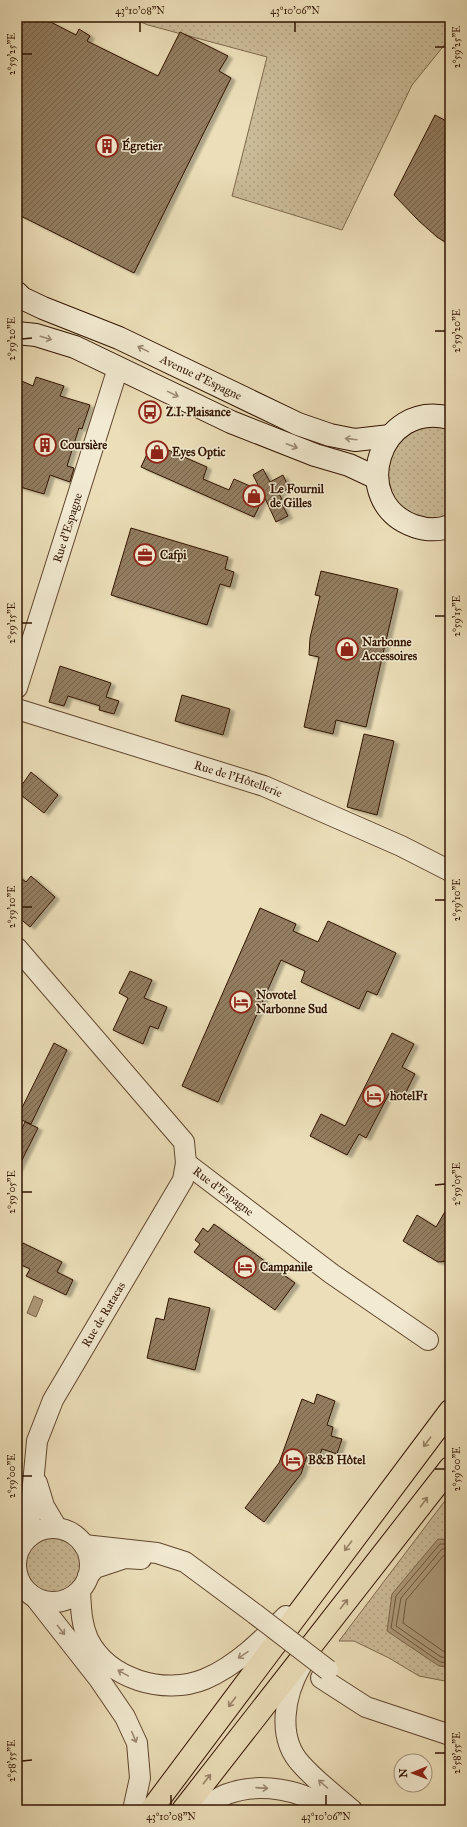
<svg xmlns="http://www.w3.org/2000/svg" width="467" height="1827" font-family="'IM FELL Great Primer',serif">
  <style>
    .grass { fill: url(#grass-dots); stroke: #7e684c }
    .water { fill: #ac9979; stroke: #7b6449 }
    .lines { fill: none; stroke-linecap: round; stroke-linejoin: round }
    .shore { stroke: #6e563c; stroke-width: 1 }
    .building { fill: url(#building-hatch); stroke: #311400; filter: url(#shadow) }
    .minor-casing { stroke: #60462e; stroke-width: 22 }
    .secondary-casing { stroke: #311400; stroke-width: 24 }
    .primary-casing { stroke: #311400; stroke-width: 24 }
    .minor { stroke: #f2ead1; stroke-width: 20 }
    .secondary { stroke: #f2ead1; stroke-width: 22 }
    .primary { stroke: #ebdeb8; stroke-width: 22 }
    .minor-bridge-casing { stroke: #60462e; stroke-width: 22; stroke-linecap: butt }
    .minor-bridge { stroke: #f2ead1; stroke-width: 20 }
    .oneway { stroke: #9b8a73 }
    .oneway2 { stroke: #978365 }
    .ticks { fill: none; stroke: #311400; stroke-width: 1.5 }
    .labels { text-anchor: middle; stroke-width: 3; stroke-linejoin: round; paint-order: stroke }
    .poi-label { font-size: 12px; font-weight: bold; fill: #311400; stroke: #f2ead1; text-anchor: start }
    .street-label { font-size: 12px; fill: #311400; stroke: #f2ead1 }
    .neatline { fill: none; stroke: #311400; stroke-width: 1.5 }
    .ticks-label { font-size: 10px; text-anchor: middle; fill: #311400 }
  </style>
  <defs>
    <pattern id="grass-dots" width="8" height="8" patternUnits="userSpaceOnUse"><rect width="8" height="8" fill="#cbbc99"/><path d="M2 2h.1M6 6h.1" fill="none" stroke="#afa182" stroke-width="1.8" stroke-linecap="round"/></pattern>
    <pattern id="building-hatch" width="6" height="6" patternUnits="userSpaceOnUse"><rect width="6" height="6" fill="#927d60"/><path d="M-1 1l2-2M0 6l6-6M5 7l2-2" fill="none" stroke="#78654d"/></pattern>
    <filter id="shadow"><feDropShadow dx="4.5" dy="2.5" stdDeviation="1" flood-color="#0004"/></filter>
  </defs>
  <rect width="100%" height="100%" fill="#ebdeb8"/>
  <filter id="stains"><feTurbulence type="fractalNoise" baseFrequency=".005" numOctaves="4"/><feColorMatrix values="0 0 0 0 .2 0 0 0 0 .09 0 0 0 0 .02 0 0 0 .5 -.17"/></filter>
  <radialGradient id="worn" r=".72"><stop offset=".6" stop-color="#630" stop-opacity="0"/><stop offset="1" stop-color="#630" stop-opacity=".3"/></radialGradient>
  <g class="grass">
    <path d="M129,17H450V38L412,85L342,230L232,196L267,57L148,25Z"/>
    <path d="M441,426L450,429V517L424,520L399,506L388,489L386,478L391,450L406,434L421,427Z"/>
    <path d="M450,1494V1682L419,1676L389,1658L354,1641H339Z"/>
    <circle cx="53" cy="1565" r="28"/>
  </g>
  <g class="water">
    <path d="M34,1296L43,1300L36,1317L27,1313Z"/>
    <path d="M438,1539L450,1540V1667L439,1666L387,1631L392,1594Z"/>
  </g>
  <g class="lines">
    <g class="shore">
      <path d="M450,1544H440L396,1596L391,1628L440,1662L450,1663"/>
      <path d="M450,1549H442L401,1598L396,1626L441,1657L450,1658"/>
      <path d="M450,1555H444L406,1600L403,1623L443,1651L450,1652"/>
    </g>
  </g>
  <g class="building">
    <path d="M17,17H41L76,35L79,29L90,36L87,41L158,76L180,32L228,56L219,71L231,78L134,273L17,214Z"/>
    <path d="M435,115L450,123V245L437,237L419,221L394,195Z"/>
    <path d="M36,377L64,386L60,396L90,405L82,429L79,428L67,466L74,468L70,482L50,475L44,494L17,486V379L33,386Z"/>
    <path d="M152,443L207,467L203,479L229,490L234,479L261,491L253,475L263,469L270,482L283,475L289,488L279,494L282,499L280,500L288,516L276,522L264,496L254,517L141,467Z"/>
    <path d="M131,528L228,557L225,569L234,572L230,587L220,584L207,625L111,595Z"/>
    <path d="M321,571L398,589L366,727L336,720L333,734L304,727L319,657L309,655L310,638L320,596L315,595Z"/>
    <path d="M60,666L111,683L106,697L119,701L114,714L99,710L100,706L68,696L64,706L49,702Z"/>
    <path d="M182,695L230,709L223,735L175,721Z"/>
    <path d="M364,734L394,741L377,815L347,807Z"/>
    <path d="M31,772L58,795L44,813L17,792Z"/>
    <path d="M17,875L26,882L31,876L55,897L30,927L17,916Z"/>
    <path d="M260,908L296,924L293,931L318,942L328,921L396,953L377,995L367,991L359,1009L301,982L305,971L281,960L218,1102L182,1086Z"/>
    <path d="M130,971L152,980L144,998L167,1007L158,1029L150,1026L143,1044L113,1030L128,998L119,993Z"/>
    <path d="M392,1033L414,1044L402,1067L415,1074L404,1096L391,1090L366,1138L359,1134L347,1155L310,1136L321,1114L345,1126Z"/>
    <path d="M54,1043L67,1050L31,1124L17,1118Z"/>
    <path d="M25,1122L38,1128L17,1170V1139Z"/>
    <path d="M450,1203V1261L438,1262L403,1241L417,1215L436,1227Z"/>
    <path d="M214,1224L295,1283L275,1310L194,1252L200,1244L195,1240L203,1228L208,1232Z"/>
    <path d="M23,1243L62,1262L57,1272L73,1280L66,1295L26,1276L30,1269L17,1263V1254Z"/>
    <path d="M169,1298L210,1308L195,1370L147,1358L156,1318L164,1320Z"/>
    <path d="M317,1394L335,1401L327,1425L333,1427L331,1436L342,1439L337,1454L322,1449L319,1457L308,1453L301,1474L264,1522L245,1508L279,1463L302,1399L314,1404Z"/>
  </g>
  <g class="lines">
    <g class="minor-casing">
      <g id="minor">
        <path id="s1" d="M17,688L118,368"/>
        <path id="s2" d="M17,709L264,786L401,846L450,871"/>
        <path id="s3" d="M17,948L184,1142L186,1163L332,1274L428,1340"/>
        <path d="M37,1483L44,1506L57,1528"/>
        <circle cx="53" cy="1565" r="37"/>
        <path id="s4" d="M27,1537L30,1517L37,1441L53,1400L183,1180L186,1163"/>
        <path d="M84,1545L157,1553L185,1562L255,1614"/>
        <path d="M88,1576L95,1568L125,1558L141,1559"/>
        <path d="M80,1591C81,1607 81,1623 88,1639C108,1679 164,1696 205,1679C236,1666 262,1640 286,1616"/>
        <path d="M37,1600L99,1679L125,1717L137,1743L140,1778L133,1810"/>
        <path d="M301,1666C285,1694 276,1737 301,1764C316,1781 335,1795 352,1810"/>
        <path d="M321,1678L366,1707L450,1735"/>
        <path d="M201,1810C209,1805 218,1797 227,1794C259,1782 303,1789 329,1810"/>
      </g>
    </g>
    <g class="secondary-casing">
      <g id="secondary">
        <path id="s5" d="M17,293L22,298L43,308L119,338L298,424L330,435L355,440L390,436"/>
        <path d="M17,333L36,335L75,347L231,422L315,455L349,465L377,478"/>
        <path d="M450,418C379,399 347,502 414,526C426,530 438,531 450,526"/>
      </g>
    </g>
    <g class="primary-casing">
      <g id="primary">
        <path d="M151,1810L450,1411"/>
        <path d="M183,1810L450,1468"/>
      </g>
    </g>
    <use href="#minor" class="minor"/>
    <use href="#secondary" class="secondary"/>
    <use href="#primary" class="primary"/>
    <g class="minor-bridge-casing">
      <path id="minor-bridge" d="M255,1614L328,1670"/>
    </g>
    <use href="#minor-bridge" class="minor-bridge"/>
  </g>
  <defs><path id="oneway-shaft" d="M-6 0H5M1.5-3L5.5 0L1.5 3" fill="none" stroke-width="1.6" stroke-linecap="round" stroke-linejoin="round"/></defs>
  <g class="oneway">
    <use href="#oneway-shaft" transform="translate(46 338) rotate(17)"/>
    <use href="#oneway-shaft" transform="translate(143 349) rotate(-154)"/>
    <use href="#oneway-shaft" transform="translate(173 394) rotate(26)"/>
    <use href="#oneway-shaft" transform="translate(351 439) rotate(-173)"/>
    <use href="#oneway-shaft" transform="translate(292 446) rotate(21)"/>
    <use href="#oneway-shaft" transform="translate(61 1630) rotate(52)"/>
    <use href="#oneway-shaft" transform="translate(243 1655) rotate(146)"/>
    <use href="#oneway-shaft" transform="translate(123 1673) rotate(-151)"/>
    <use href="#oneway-shaft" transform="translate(134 1737) rotate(67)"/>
    <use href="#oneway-shaft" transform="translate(323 1784) rotate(-138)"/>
    <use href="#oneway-shaft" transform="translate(262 1788) rotate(4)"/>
  </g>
  <g class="oneway2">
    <use href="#oneway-shaft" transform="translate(427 1442) rotate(127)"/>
    <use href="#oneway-shaft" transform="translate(424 1502) rotate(-53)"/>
    <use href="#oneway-shaft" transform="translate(348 1546) rotate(127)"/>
    <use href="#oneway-shaft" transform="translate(344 1604) rotate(-52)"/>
    <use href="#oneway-shaft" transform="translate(232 1702) rotate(127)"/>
    <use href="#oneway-shaft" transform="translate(207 1779) rotate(-52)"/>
  </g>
  <path class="ticks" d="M140,22V32M295,22V32M435,47H445M22,54H32M435,331H445M22,339L32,338M435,616H445M22,623H32M435,900H445M22,907H32M435,1185L445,1184M22,1192H32M435,1469H445M22,1476H32M435,1753H445M22,1761L32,1760M171,1795V1805M326,1795V1805"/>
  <defs>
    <g id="building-ring" transform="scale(1.15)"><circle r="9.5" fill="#f2ead1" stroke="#8f2418" stroke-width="1.5"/><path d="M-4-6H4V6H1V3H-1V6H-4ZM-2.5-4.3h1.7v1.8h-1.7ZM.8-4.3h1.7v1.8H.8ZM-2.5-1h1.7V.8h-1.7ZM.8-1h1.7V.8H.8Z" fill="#8f2418"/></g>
    <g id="bus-ring" transform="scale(1.15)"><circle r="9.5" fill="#f2ead1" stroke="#8f2418" stroke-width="1.5"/><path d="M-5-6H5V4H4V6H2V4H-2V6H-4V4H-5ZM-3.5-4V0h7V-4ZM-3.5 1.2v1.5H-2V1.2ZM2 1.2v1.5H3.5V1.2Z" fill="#8f2418"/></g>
    <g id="shop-ring" transform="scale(1.15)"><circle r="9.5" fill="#f2ead1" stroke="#8f2418" stroke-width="1.5"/><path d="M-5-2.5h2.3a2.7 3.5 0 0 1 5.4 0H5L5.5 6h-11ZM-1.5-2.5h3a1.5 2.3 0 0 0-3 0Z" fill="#8f2418"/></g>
    <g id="office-ring" transform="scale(1.15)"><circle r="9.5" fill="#f2ead1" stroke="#8f2418" stroke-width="1.5"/><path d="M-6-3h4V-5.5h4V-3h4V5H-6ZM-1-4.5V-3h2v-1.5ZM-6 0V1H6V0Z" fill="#8f2418"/></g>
    <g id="hotel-ring" transform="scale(1.15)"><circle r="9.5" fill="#f2ead1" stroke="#8f2418" stroke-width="1.5"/><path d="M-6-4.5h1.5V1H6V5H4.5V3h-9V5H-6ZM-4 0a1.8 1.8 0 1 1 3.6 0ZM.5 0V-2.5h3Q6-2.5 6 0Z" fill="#8f2418"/></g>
  </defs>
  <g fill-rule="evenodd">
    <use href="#building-ring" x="107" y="146"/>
    <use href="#bus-ring" x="150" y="412"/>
    <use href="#building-ring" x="45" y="445"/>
    <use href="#shop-ring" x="157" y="452"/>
    <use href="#shop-ring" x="254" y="496"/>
    <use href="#office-ring" x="145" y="555"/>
    <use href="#shop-ring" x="347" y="649"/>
    <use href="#hotel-ring" x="241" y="1002"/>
    <use href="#hotel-ring" x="374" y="1096"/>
    <use href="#hotel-ring" x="245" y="1267"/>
    <use href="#hotel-ring" x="293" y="1460"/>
  </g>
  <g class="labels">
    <g class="poi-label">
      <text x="122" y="150">Égretier</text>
      <text x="166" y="416">Z.I. Plaisance</text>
      <text x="60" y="449">Coursière</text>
      <text x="172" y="456">Eyes Optic</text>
      <text x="270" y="493">Le Fournil<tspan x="270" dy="14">de Gilles</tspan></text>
      <text x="160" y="559">Cafpi</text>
      <text x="362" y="646">Narbonne<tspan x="362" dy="14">Accessoires</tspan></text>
      <text x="256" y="999">Novotel<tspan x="256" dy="14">Narbonne Sud</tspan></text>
      <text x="390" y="1100">hotelF1</text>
      <text x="260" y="1271">Campanile</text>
      <text x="308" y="1464">B&amp;B Hôtel</text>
    </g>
    <g class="street-label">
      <text dy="4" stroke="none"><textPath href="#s5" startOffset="203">Avenue d'Espagne</textPath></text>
      <text dy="4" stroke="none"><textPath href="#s1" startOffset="168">Rue d'Espagne</textPath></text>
      <text dy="4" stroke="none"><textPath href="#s2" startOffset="232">Rue de l'Hôtellerie</textPath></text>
      <text dy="4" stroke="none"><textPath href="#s3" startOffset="324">Rue d'Espagne</textPath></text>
      <text dy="4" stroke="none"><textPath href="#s4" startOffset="240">Rue de Ratacas</textPath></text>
    </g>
  </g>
  <rect width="467" height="1827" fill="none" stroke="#ebdeb8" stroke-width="44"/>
  <g transform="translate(413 1773) rotate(269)"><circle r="19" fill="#f2ead1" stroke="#a5947d"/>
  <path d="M0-3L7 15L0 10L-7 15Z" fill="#8f2418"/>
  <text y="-6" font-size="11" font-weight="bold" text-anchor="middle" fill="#311400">N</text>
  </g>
  <rect x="22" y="22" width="423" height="1783" class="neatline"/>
  <g class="ticks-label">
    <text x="140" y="14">43°10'08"N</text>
    <text x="295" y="14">43°10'06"N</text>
    <text transform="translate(456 47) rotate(-90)" y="4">2°59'25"E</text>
    <text transform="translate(11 54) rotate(-90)" y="4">2°59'25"E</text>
    <text transform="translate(456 331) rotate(-90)" y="4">2°59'20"E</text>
    <text transform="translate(11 339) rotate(-90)" y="4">2°59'20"E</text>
    <text transform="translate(456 616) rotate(-90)" y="4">2°59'15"E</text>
    <text transform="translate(11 623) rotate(-90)" y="4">2°59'15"E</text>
    <text transform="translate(456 900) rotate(-90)" y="4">2°59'10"E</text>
    <text transform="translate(11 907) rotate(-90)" y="4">2°59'10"E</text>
    <text transform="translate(456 1184) rotate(-90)" y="4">2°59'05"E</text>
    <text transform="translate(11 1192) rotate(-90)" y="4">2°59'05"E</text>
    <text transform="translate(456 1469) rotate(-90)" y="4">2°59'00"E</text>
    <text transform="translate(11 1476) rotate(-90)" y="4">2°59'00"E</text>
    <text transform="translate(456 1753) rotate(-90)" y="4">2°58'55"E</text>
    <text transform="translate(11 1761) rotate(-90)" y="4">2°58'55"E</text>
    <text x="171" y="1820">43°10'08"N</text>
    <text x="326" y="1820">43°10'06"N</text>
  </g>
  <rect width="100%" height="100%" filter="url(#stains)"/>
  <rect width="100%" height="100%" fill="url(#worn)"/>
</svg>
